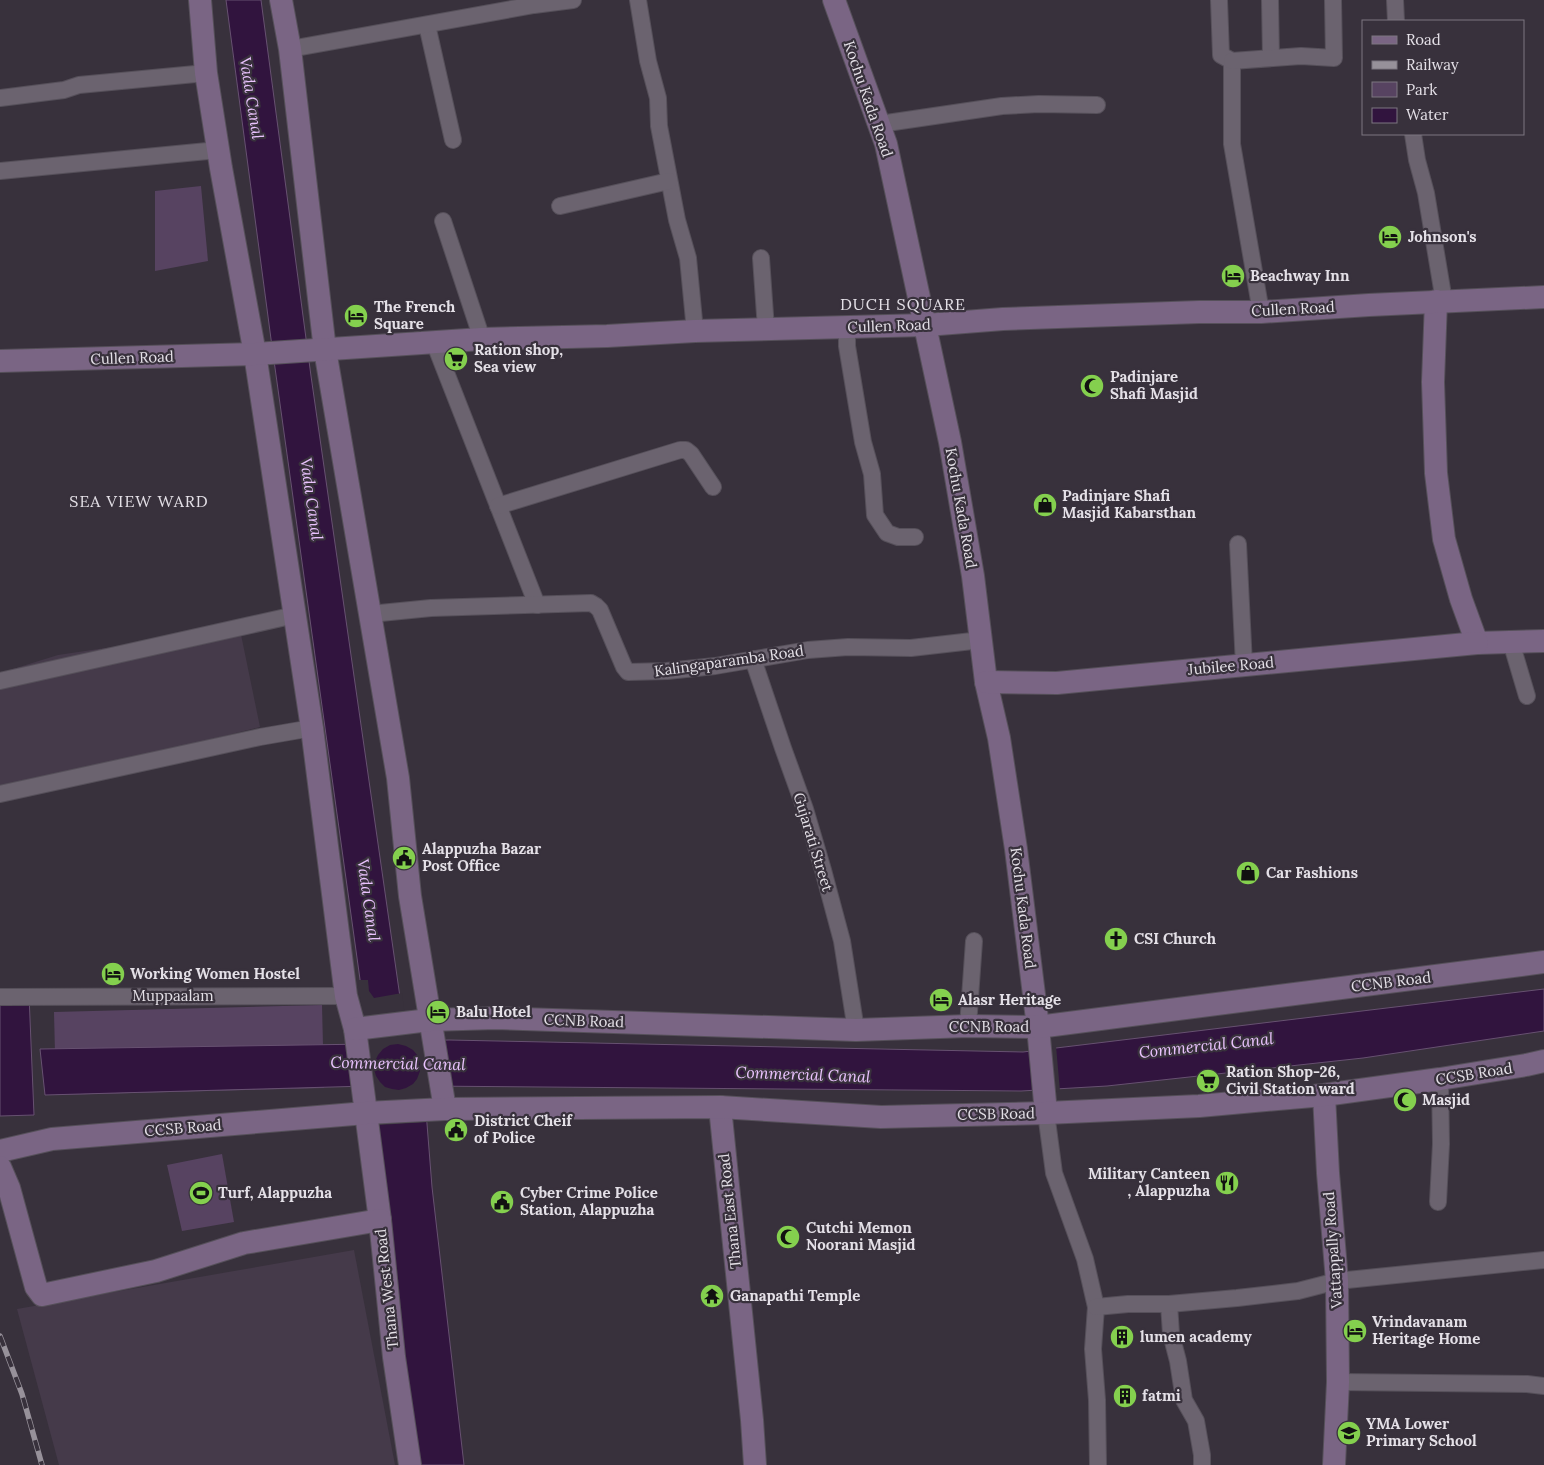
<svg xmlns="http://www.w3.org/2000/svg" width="1544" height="1465" font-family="Lora,serif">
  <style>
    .built { fill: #453a4a }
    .green { fill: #574361 }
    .water { fill: #31143e; stroke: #675171 }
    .pier { fill: #38313c; fill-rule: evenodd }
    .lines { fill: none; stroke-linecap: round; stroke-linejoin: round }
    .street-casing { stroke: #56505a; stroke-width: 18 }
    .secondary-casing { stroke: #56505a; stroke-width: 24 }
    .street { stroke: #6b636f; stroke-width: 16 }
    .secondary { stroke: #7a6584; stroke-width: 22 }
    .rail-casing { stroke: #97919a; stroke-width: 5.5 }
    .rail { stroke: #38313c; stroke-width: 4; stroke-dasharray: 11; stroke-linecap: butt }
    .labels { text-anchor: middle; stroke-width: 4.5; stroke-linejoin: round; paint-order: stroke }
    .street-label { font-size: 15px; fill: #e4e0e7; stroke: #38313c }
    .poi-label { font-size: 15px; font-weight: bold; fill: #e4e0e7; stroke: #38313c; text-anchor: start }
    .water-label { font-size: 16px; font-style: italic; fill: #eac3fe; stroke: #38313c }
    .neighbourhood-label { font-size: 16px; letter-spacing: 1px; fill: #e4e0e7; stroke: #38313c }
  </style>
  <rect width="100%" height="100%" fill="#38313c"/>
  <g class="built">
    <path d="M238,620L260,727L0,792V673L58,655L207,633Z"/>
    <path d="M354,1250L395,1465H59L17,1309Z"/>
  </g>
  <g class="green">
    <path d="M201,186L208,261L155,271V191Z"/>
    <path d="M322,1005L324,1088L56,1095L54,1012Z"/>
    <path d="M222,1154L234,1222L182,1231L167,1165Z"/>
  </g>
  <g class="water">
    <path d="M226,0H261L311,376L403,1018L409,1041L449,1040L1023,1052L1544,989V1031L1363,1058L1107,1086L1021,1091L424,1086L432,1187L464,1465H419L368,1086L45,1095L40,1049L369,1044L271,339Z"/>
    <path d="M29,995L34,1115L0,1116V997Z"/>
  </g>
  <g class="pier">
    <path d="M358,980H368L369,991L374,998L402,993L405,1017L410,1038H442L450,1089L427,1088L429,1122L379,1125L380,1130H371L366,1089H351L347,1042H366ZM398,1044L406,1046L413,1050L418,1056L420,1064V1071L417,1079L413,1084L406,1088L399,1090L392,1089L385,1087L380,1082L376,1076L374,1069L375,1061L378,1055L383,1049L390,1045Z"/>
    <path d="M1056,1046L1060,1091L1033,1093L1029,1049Z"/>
  </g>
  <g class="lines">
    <g class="street-casing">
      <g id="street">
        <path d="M638,0L648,61L658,98L659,126L677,220L688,258L695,331"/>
        <path d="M1219,0L1221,55L1232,61V144L1261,312"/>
        <path d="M1270,0L1271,58"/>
        <path d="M1395,0L1396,21"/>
        <path d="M427,25L453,140"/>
        <path d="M290,49L534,5L573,0"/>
        <path d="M1232,61L1301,56L1334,58L1333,0"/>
        <path d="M0,98L64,90L79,85L206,73"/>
        <path d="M880,124L1002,106L1039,104L1097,105"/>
        <path d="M1413,134L1417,160L1426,193L1444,301"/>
        <path d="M0,171L218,150"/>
        <path d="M560,206L669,181"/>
        <path d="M443,221L482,339"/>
        <path d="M761,258L766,329"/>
        <path d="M847,327V346L863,442L872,474L875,515L887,533L898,537H915"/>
        <path d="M434,342L537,605"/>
        <path d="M498,506L680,450H686L691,454L713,487"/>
        <path d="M1238,544L1244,665"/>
        <path d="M370,614L431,608L591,603L596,606L600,610L624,667L628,672L667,671L715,666L808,650L848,647L911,648L981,640"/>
        <path d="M1511,642L1527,696"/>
        <path d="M753,659L783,748L805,809L823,870L842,941L856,1030"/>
        <path d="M0,681L295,615"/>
        <path d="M0,794L260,737L312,728"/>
        <path d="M0,997L346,996"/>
        <path d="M968,1026L974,941"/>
        <path d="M1046,1113L1054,1173L1085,1259L1096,1307L1093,1349L1097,1400L1098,1465"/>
        <path d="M1438,1202L1441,1144L1440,1079"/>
        <path d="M1169,1304L1171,1334L1178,1361L1184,1400L1196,1421L1202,1455V1465"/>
        <path d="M1096,1307L1128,1304H1169L1237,1298L1298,1291L1337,1281L1544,1260"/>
        <path d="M1338,1382L1527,1384L1544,1386"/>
      </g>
    </g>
    <g class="secondary-casing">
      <g id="secondary">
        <path d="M200,0L206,73L221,168L255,354L312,728L346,996L355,1029L366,1113L380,1220L394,1357L410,1465"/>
        <path d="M281,0L290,49L325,350L398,778L410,896L445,1109"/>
        <path d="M834,0L886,144L950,442L973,576L986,682L999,738L1016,849L1038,1027L1046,1113"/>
        <path d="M1436,301L1433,382L1436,473L1444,539L1461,599L1477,643L1544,641"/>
        <path d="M0,361L255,354L482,339L607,336L695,331L926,325L1003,319L1199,312H1261L1369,305L1544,297"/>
        <path d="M986,682L1057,683L1477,643"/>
        <path d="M355,1029L429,1020L496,1018L856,1030L968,1026L1038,1027L1544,962"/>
        <path d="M1324,1095L1328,1173L1337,1281L1338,1382L1334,1465"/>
        <path d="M720,1107L752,1420L755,1465"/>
        <path d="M0,1151L52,1139L366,1113L445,1109L720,1107L881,1117L1046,1113L1199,1106L1324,1095L1440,1079L1526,1065L1544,1061"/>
        <path d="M0,1167L9,1188L36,1287L42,1295L156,1271L244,1243L380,1220"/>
      </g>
    </g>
    <use href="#street" class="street"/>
    <use href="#secondary" class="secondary"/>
    <g class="rail-casing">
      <path id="rail" d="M0,1336L22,1394L42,1465"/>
    </g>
    <use href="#rail" class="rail"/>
  </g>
  <defs>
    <g id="hotel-disc" transform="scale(1.25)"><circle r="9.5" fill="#84d04e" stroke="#38313c"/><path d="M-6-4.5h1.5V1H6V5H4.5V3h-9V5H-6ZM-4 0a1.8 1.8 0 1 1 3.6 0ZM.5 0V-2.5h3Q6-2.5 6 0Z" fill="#111"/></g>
    <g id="supermarket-disc" transform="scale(1.25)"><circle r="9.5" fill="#84d04e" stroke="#38313c"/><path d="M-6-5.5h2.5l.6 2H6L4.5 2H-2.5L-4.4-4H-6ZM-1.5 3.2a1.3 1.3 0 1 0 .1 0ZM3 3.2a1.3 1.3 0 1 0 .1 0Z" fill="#111"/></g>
    <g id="mosque-disc" transform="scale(1.25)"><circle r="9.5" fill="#84d04e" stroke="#38313c"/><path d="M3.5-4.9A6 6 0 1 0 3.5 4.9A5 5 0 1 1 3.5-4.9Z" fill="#111"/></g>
    <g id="shop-disc" transform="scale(1.25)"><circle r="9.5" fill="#84d04e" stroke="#38313c"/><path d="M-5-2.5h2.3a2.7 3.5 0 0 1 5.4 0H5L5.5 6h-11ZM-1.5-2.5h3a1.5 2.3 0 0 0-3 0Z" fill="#111"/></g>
    <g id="civic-disc" transform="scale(1.25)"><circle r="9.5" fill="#84d04e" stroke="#38313c"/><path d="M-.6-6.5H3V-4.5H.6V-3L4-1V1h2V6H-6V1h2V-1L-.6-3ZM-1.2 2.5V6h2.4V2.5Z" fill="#111"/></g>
    <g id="church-disc" transform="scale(1.25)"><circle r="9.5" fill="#84d04e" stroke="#38313c"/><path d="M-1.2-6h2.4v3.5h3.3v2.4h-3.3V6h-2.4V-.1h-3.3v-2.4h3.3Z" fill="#111"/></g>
    <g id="restaurant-disc" transform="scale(1.25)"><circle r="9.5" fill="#84d04e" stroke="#38313c"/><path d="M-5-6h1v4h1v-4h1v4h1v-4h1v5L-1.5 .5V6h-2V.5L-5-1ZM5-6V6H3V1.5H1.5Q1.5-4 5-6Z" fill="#111"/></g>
    <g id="stadium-disc" transform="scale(1.25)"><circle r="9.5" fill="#84d04e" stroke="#38313c"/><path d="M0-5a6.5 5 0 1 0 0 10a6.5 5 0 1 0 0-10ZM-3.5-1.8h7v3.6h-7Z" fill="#111"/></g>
    <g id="temple-disc" transform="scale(1.25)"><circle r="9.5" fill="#84d04e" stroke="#38313c"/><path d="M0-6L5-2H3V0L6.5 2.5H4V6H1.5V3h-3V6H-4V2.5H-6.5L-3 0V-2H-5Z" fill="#111"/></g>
    <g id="building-disc" transform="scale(1.25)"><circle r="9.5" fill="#84d04e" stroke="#38313c"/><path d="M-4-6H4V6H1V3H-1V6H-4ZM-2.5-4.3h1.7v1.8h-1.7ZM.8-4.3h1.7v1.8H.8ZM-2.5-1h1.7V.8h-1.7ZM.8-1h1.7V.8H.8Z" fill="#111"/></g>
    <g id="school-disc" transform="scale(1.25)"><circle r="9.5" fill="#84d04e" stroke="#38313c"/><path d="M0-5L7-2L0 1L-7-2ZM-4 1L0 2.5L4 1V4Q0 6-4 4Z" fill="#111"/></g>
  </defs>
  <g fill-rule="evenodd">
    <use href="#hotel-disc" x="1390" y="237"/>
    <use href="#hotel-disc" x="1233" y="276"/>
    <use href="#hotel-disc" x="356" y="316"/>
    <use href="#supermarket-disc" x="456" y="359"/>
    <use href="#mosque-disc" x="1092" y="386"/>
    <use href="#shop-disc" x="1045" y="505"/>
    <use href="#civic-disc" x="404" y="858"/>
    <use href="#shop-disc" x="1248" y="873"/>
    <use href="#church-disc" x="1116" y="939"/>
    <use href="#hotel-disc" x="113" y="974"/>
    <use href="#hotel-disc" x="941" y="1000"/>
    <use href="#hotel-disc" x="438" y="1012"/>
    <use href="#supermarket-disc" x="1208" y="1081"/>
    <use href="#mosque-disc" x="1405" y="1100"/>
    <use href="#civic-disc" x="456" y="1130"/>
    <use href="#restaurant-disc" x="1227" y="1183"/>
    <use href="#stadium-disc" x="201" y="1193"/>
    <use href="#civic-disc" x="502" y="1202"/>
    <use href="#mosque-disc" x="788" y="1237"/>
    <use href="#temple-disc" x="712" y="1296"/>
    <use href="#hotel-disc" x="1355" y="1331"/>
    <use href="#building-disc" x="1122" y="1337"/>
    <use href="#building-disc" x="1125" y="1396"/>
    <use href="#school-disc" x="1349" y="1433"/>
  </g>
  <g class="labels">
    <g class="street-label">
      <text transform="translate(868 99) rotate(71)" y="5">Kochu Kada Road</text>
      <text transform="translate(1293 309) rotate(-3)" y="5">Cullen Road</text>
      <text transform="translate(889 326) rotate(-2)" y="5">Cullen Road</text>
      <text transform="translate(132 358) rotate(-2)" y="5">Cullen Road</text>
      <text transform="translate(961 508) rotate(80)" y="5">Kochu Kada Road</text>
      <text transform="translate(729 661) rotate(-8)" y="5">Kalingaparamba Road</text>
      <text transform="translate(1231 666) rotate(-5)" y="5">Jubilee Road</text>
      <text transform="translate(813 842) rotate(73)" y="5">Gujarati Street</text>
      <text transform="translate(1023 908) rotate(83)" y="5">Kochu Kada Road</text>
      <text transform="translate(1391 982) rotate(-7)" y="5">CCNB Road</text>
      <text x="173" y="1001">Muppaalam</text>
      <text transform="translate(584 1021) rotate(2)" y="5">CCNB Road</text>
      <text x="989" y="1032">CCNB Road</text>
      <text transform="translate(1474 1074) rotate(-9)" y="5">CCSB Road</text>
      <text transform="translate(996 1114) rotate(-1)" y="5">CCSB Road</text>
      <text transform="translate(183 1128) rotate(-5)" y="5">CCSB Road</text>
      <text transform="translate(730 1211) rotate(-96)" y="5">Thana East Road</text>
      <text transform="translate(1333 1250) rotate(-94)" y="5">Vattappally Road</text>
      <text transform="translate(387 1289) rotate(-96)" y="5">Thana West Road</text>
    </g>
    <g class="poi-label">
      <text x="1408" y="242">Johnson's</text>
      <text x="1250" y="281">Beachway Inn</text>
      <text x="374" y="312">The French<tspan x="374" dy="17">Square</tspan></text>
      <text x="474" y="355">Ration shop,<tspan x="474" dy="17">Sea view</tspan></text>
      <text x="1110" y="382">Padinjare<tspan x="1110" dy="17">Shafi Masjid</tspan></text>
      <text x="1062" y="501">Padinjare Shafi<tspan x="1062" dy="17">Masjid Kabarsthan</tspan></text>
      <text x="422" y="854">Alappuzha Bazar<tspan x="422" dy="17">Post Office</tspan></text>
      <text x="1266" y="878">Car Fashions</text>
      <text x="1134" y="944">CSI Church</text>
      <text x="130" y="979">Working Women Hostel</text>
      <text x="958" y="1005">Alasr Heritage</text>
      <text x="456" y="1017">Balu Hotel</text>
      <text x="1226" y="1077">Ration Shop-26,<tspan x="1226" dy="17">Civil Station ward</tspan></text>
      <text x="1422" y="1105">Masjid</text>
      <text x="474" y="1126">District Cheif<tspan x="474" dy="17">of Police</tspan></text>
      <text x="1210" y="1179" text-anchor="end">Military Canteen<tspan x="1210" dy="17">, Alappuzha</tspan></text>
      <text x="218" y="1198">Turf, Alappuzha</text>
      <text x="520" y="1198">Cyber Crime Police<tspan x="520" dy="17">Station, Alappuzha</tspan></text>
      <text x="806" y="1233">Cutchi Memon<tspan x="806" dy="17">Noorani Masjid</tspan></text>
      <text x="730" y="1301">Ganapathi Temple</text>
      <text x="1372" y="1327">Vrindavanam<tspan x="1372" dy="17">Heritage Home</tspan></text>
      <text x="1140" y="1342">lumen academy</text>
      <text x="1142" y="1401">fatmi</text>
      <text x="1366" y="1429">YMA Lower<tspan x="1366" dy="17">Primary School</tspan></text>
    </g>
    <g class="water-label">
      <text transform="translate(252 98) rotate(81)" y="6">Vada Canal</text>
      <text transform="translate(312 499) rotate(82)" y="6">Vada Canal</text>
      <text transform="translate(369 900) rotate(82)" y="6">Vada Canal</text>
      <text transform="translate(1206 1045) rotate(-6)" y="6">Commercial Canal</text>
      <text transform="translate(398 1063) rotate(1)" y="6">Commercial Canal</text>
      <text transform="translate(803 1074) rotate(2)" y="6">Commercial Canal</text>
    </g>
    <g class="neighbourhood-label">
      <text x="903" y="310">DUCH SQUARE</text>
      <text x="139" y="507">SEA VIEW WARD</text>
    </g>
  </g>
  <rect x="1362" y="20" width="162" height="115" fill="#38313c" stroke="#7d7780"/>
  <rect x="1372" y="36" width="25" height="8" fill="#7a6584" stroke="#7d7780"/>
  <text x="1406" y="45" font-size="15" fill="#e4e0e7">Road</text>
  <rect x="1372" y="61" width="25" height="8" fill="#97919a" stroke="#7d7780"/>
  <text x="1406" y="70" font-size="15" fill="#e4e0e7">Railway</text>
  <rect x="1372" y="82" width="25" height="15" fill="#574361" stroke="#7d7780"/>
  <text x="1406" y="95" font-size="15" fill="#e4e0e7">Park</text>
  <rect x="1372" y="108" width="25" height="15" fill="#31143e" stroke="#7d7780"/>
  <text x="1406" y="120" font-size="15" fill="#e4e0e7">Water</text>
</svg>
